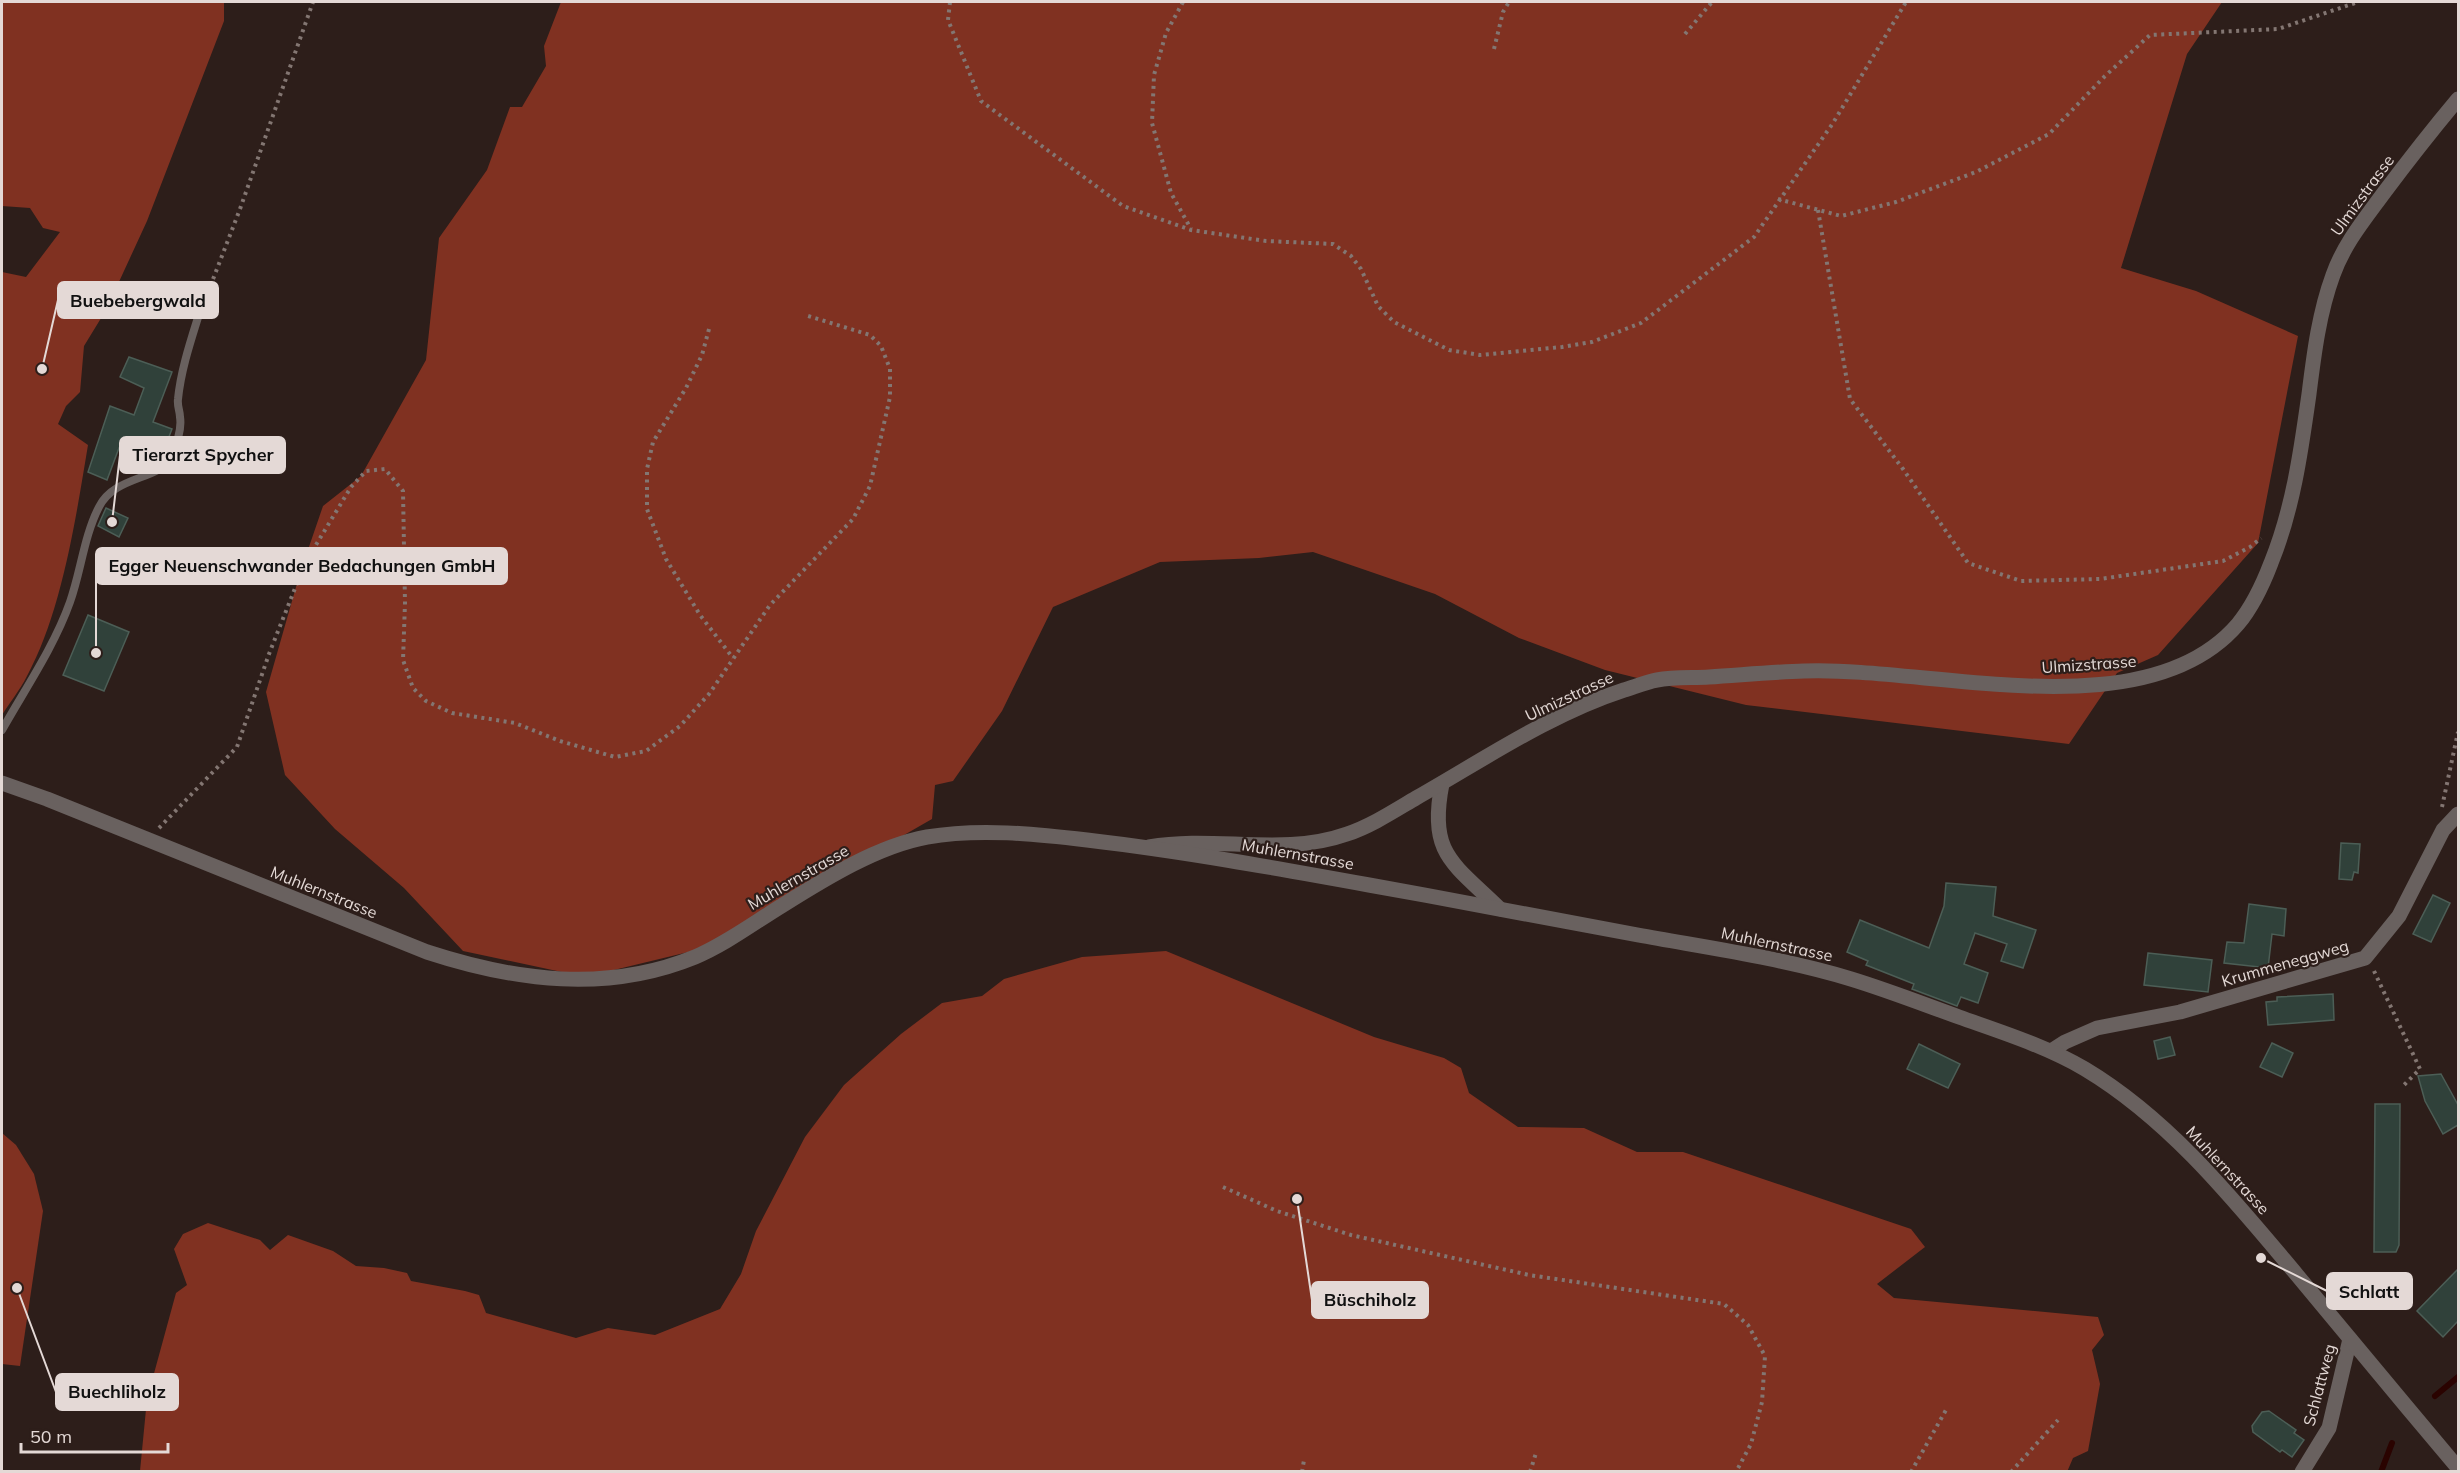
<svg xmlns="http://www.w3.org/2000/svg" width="2460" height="1473" font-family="Mulish,sans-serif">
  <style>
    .forest { fill: #803121 }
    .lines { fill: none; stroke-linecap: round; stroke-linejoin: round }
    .stream { stroke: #2a0300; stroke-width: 6 }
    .building { fill: #30413a; stroke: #4c5e56; stroke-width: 1.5 }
    .path { stroke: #837672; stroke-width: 4; stroke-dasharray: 3 4.5; stroke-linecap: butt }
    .service { stroke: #69615f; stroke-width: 8 }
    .minor { stroke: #69615f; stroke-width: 15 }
    .tertiary { stroke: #69615f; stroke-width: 15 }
    .labels { text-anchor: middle; stroke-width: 4.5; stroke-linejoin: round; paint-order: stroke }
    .street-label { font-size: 16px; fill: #e4d9d6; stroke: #2d1e1a }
    .leader { fill: none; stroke: #e4d9d6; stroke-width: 2 }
    .callout-dot { fill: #e4d9d6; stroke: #2d1e1a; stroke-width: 2 }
    .callout { fill: #e4d9d6; stroke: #e4d9d6; stroke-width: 2 }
    .callout-label { font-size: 18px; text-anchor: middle; font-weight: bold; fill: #111 }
  </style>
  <rect width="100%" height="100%" fill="#2d1e1a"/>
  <g class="forest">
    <path d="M2,2H224V21L147,221L106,310L84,346L80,392L66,406L58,424L88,445C76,517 62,612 27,676C20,690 10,702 2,715V272L26,277L60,232L43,228L30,208L2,206Z"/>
    <path d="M561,2H2222L2187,54L2121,268L2196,291L2298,336L2258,543L2158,655L2117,673L2069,744L1746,705L1605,670L1519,638L1435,594L1313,552L1259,558L1160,562L1053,607L1002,711L953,781L935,785L932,819L709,947L585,977L463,951L404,888L335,829L285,775L266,692L300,573L323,506L361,476L426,360L439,238L487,170L510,107H522L546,66L544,46Z"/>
    <path d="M1166,951L1374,1037L1444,1058L1461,1068L1469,1093L1518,1127L1584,1128L1637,1152H1683L1911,1229L1925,1247L1877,1284L1894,1298L2098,1317L2104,1335L2092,1350L2100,1384L2088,1451L2073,1458L2067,1472L140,1471L147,1399L176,1293L187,1285L174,1249L183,1234L208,1223L260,1240L270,1250L288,1235L333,1251L356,1266L384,1268L407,1273L411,1281L465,1291L479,1295L486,1313L576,1338L608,1328L655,1335L720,1309L741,1274L756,1231L805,1137L844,1085L901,1034L942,1003L982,996L1004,979L1082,957Z"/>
    <path d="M2,1133L16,1145L34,1174L43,1211L20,1366L2,1364Z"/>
  </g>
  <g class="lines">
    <g class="stream">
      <path d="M2435,1396L2458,1377"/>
      <path d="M2381,1472L2392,1443"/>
    </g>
  </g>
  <g class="building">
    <path d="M129,357L172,372L153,422L172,429L161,457L137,447L134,454L119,448L107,480L88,472L110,406L134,415L144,388L120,377Z"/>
    <path d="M106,508L128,518L119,537L98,526Z"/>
    <path d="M88,615L129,632L104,691L63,675Z"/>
    <path d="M2341,843L2360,844L2358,873L2354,872L2352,880L2339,879Z"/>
    <path d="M1946,883L1996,887L1993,916L2036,930L2023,968L2001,961L2007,944L1975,933L1964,964L1988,973L1978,1003L1961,997L1957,1006L1912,989L1914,984L1866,965L1868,961L1847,952L1860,920L1929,948L1944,906Z"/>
    <path d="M2433,895L2450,903L2431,942L2413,934Z"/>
    <path d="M2249,904L2286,909L2284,936L2272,934L2268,968L2224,963L2227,942L2244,943Z"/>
    <path d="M2148,953L2212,960L2208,992L2144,985Z"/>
    <path d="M2333,994L2334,1020L2268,1025L2266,1002L2277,1001V997Z"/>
    <path d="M2170,1037L2175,1055L2158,1059L2154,1041Z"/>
    <path d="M2272,1043L2293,1053L2282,1077L2260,1067Z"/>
    <path d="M1919,1044L1960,1064L1948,1088L1907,1069Z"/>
    <path d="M2441,1074L2458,1105V1125L2443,1134L2425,1101L2418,1076Z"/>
    <path d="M2375,1104H2400L2399,1245L2396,1252H2374Z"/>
    <path d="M2458,1269V1321L2443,1337L2417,1311Z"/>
    <path d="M2269,1411L2296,1430L2294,1433L2304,1440L2292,1457L2282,1450L2280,1452L2253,1432L2252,1426L2262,1412Z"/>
  </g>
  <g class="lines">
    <g class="path">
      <path d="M950,2L948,20L981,101L1123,206L1191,230L1266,241L1333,244L1351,256L1361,269L1378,306L1394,322L1449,350L1480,355L1562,347L1592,342L1641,323L1754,237L1833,123L1906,2"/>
      <path d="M1183,2L1166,33L1154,75L1152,123L1171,193L1191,229"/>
      <path d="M1685,34L1712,2"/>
      <path d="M1494,49L1503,12L1509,2"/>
      <path d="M1778,199L1841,216L1896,202L1976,172L2049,134L2105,76L2150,35L2278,29L2358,2"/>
      <path d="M1818,210L1850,399L1903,469L1968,563L2021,581L2100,579L2223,561L2250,547L2261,538"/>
      <path d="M205,300L240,209L313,2"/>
      <path d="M709,329L702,355L686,388L653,442L647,469V509L666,559L700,615L733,658"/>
      <path d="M2442,807L2458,732"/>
      <path d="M159,828L237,747L269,654L305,563L351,487L366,471L385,469L403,491L405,603L403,660L413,688L426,701L452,713L515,723L560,741L615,757L646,751L680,726L709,694L770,605L853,519L870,486L890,397V369L881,346L870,335L805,315"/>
      <path d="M2374,971L2420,1069L2403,1086"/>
      <path d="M1223,1187L1277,1211L1351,1235L1529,1275L1724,1304L1748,1325L1765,1356L1762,1402L1751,1444L1736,1472"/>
      <path d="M1302,1472L1304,1460"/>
      <path d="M1530,1472L1536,1453"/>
      <path d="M1911,1472L1946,1410"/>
      <path d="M2011,1472L2058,1420"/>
    </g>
    <path class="service" d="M2,730C25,689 54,647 70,602C81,571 84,536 99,507C115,475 161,480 171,457C176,446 182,429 180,417C180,411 177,406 178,399C181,369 191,340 200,311"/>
    <g class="minor">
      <path d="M1442,784C1428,854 1453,863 1500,909"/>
      <path d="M1149,847C1215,835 1282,857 1347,834C1371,826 1394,811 1416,798C1483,760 1550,714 1624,690C1634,687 1646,682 1657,680C1673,677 1692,678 1709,677C1741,675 1772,672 1804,671C1929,666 2146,732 2238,624C2253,606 2263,584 2271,563C2293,509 2301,451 2309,394C2314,354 2319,313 2333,275C2344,244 2364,220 2383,194C2407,162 2432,130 2458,99"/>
      <path d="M2051,1051L2065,1042L2097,1028L2180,1012L2365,958L2399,916L2443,830L2458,814"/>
      <path d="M2302,1472L2329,1428L2350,1339"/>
    </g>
    <path class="tertiary" d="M2,783L47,799L427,952C516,981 607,993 695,957C726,944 755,922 783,905C826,878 878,846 927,837C979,828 1035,834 1087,840C1181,851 1275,868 1369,885C1459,901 1549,919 1638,935C1709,948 1782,958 1851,979C1887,990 1923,1004 1959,1017C2001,1032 2046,1046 2085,1069C2170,1120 2234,1200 2297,1275C2351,1340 2404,1404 2458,1468"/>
  </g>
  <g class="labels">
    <g class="street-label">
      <text transform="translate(2362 195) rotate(-54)" y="6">Ulmizstrasse</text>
      <text transform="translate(2089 664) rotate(-4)" y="6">Ulmizstrasse</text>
      <text transform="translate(1569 696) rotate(-25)" y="6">Ulmizstrasse</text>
      <text transform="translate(1298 854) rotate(10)" y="6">Muhlernstrasse</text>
      <text transform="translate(798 877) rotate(-30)" y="6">Muhlernstrasse</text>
      <text transform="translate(324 892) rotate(22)" y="6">Muhlernstrasse</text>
      <text transform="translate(1777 944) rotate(12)" y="6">Muhlernstrasse</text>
      <text transform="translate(2285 963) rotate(-16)" y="6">Krummeneggweg</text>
      <text transform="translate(2228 1170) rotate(47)" y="6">Muhlernstrasse</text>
      <text transform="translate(2319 1385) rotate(-75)" y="6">Schlattweg</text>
    </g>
  </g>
  <path class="leader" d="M42 369L58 300M112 522L120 455M96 653L96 566M2261 1258L2327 1291M1297 1199L1312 1300M17 1288L56 1392"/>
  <g class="callout-dot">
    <circle cx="42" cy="369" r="6"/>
    <circle cx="112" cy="522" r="6"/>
    <circle cx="96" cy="653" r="6"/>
    <circle cx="2261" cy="1258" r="6"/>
    <circle cx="1297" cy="1199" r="6"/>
    <circle cx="17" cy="1288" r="6"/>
  </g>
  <g class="callout">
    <rect x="58" y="282" width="160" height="36" rx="6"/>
    <rect x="120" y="437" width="165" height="36" rx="6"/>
    <rect x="96" y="548" width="411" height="36" rx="6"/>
    <rect x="2327" y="1273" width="85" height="36" rx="6"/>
    <rect x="1312" y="1282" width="116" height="36" rx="6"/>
    <rect x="56" y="1374" width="122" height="36" rx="6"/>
  </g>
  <g class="callout-label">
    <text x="138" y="307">Buebebergwald</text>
    <text x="203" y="461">Tierarzt Spycher</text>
    <text x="302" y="572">Egger Neuenschwander Bedachungen GmbH</text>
    <text x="2369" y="1298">Schlatt</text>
    <text x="1370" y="1306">Büschiholz</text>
    <text x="117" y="1398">Buechliholz</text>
  </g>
  <rect width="2460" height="1473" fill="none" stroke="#e4d9d6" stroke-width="6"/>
  <path d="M21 1443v9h147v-9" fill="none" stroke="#e4d9d6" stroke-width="3"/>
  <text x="30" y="1443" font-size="18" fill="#e4d9d6" stroke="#2d1e1a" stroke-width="4.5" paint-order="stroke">50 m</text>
</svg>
